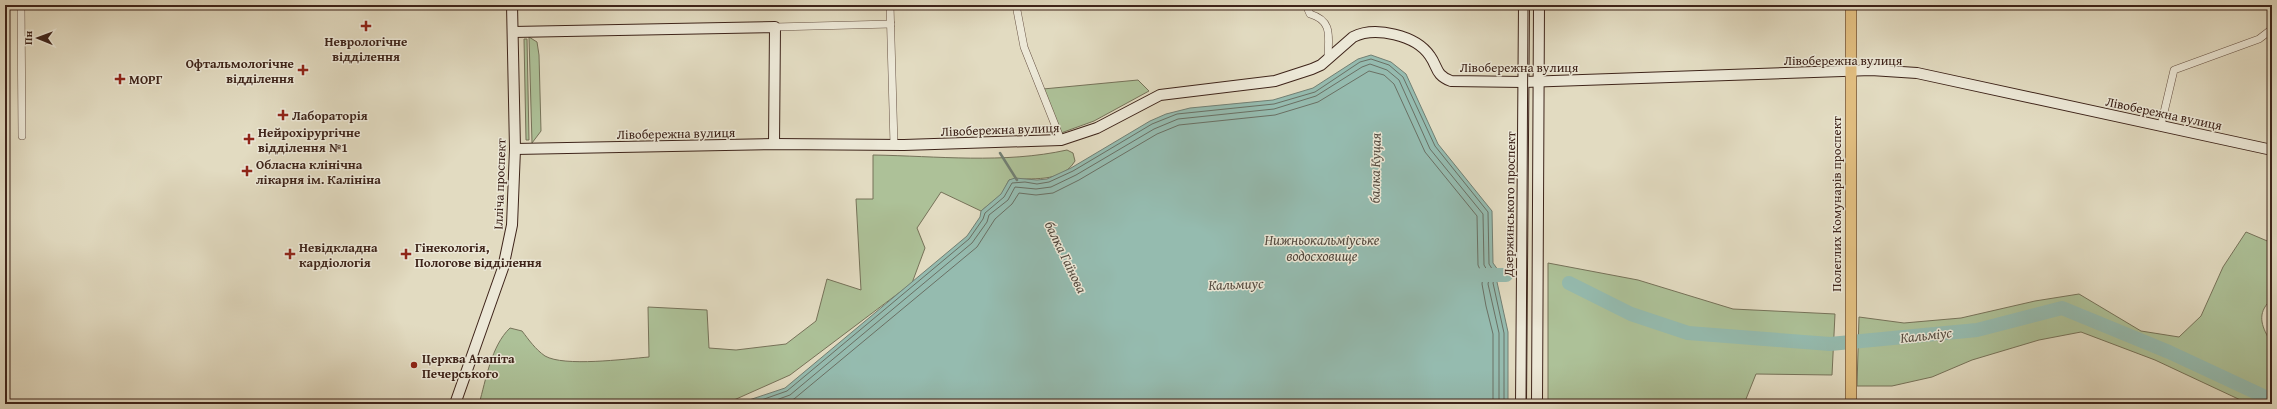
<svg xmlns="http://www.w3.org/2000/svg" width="2277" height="409" font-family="'Gentium Book Plus',serif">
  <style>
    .green { fill: #adc198; stroke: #767259 }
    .water { fill: #95bbaf; stroke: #727f73 }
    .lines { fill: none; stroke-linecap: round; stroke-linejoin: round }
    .shore { stroke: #6a7064; stroke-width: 1 }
    .stream { stroke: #727f73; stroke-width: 2.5 }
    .river { stroke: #95bbaf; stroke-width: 14 }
    .street-casing { stroke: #675244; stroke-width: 8 }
    .secondary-casing { stroke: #3e241a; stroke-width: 12 }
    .primary-casing { stroke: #3e241a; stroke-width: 12 }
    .street { stroke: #ece8d7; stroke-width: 7 }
    .secondary { stroke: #ece8d7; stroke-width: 10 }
    .primary { stroke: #e1be80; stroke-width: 11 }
    .tram { stroke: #3e241a; stroke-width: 1 }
    .poi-dot { fill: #8f2418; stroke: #ece8d7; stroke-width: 1.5 }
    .labels { text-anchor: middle; stroke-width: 3; stroke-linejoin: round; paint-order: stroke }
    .poi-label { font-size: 13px; font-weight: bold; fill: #3e241a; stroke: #ece8d7; text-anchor: start }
    .street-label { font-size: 13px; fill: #3e241a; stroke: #ece8d7 }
    .water-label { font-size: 14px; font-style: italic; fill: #544a3f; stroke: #ece8d7 }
  </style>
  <rect width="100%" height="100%" fill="#e2dbc1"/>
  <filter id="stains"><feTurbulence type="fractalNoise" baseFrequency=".005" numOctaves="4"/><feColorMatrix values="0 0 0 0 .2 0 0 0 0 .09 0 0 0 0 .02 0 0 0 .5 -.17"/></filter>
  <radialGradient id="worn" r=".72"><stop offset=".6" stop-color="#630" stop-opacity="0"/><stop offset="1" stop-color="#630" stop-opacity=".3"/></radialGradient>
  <g class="green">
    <path d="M529,37L537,42L539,55L541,131L532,143Z"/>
    <path d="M524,39H527L529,140H526Z"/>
    <path d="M1138,80L1149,91L1094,121L1061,133L1043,89Z"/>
    <path d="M1067,150L1073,153L1075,161C1061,184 1031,177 1009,180L1002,194L981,211L941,192L917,228L925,248L912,283L790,375L725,404H479C486,380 491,346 510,328L522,331C529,340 535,349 545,356C564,367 625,359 649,357L648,307L707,310L709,348L736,350L786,344L816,321L827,279L861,290L856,199H873V155C937,156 1004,164 1067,150Z"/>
    <path d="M2246,232L2272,243V299C2258,311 2260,323 2268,337L2272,338V404H2249L2155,360L2081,332L2039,340L1972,360L1932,377L1892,386H1857L1859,317L1904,323L1961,318L2035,301L2079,294L2141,331L2179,337L2201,316L2223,267Z"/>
    <path d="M1548,263L1638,280L1733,309L1835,314L1832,375L1756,374L1744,404H1548Z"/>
  </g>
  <path class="water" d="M1371,55L1391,62L1406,74L1438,144L1492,211L1493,263L1501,274L1497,282L1508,332V404H737L785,388L967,236L980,217L981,211L1001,194L1009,180L1015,178L1037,180L1047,179L1071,168L1150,121L1166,114L1190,108L1273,100L1313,88L1358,59Z"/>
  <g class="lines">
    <g class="shore">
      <path d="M750,404L787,391L969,239L983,219L985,213L1004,197L1012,183L1025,182L1037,184L1049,182L1073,171L1152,124L1177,114L1274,104L1315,92L1360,62L1371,59L1389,65L1403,77L1435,146L1488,212L1489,264L1496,275L1493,283L1504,333V404"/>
      <path d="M765,404L790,395L972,243L987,222L989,215L1008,200L1015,187L1036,189L1051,187L1076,175L1154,129L1178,119L1274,109L1316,96L1362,67L1370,64L1387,70L1399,80L1430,149L1483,214L1484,265L1490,275L1488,284L1499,333V404"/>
      <path d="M783,404L794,399L977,247L995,219L1012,204L1019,193L1036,195L1053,193L1079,180L1157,134L1179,125L1275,115L1318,102L1369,71L1384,75L1394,84L1425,152L1477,216L1478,265L1483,276L1482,284L1486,306L1493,334V404"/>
    </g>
    <path class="stream" d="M1000,153L1017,180"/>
    <g class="river">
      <path d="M1481,275H1506"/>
      <path d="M1569,283L1631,314L1688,333L1830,344L1977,330L2062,308L2169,352L2272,400"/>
    </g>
    <g class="street-casing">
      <g id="street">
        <path d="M21,5L22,136"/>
        <path d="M890,5L894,145"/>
        <path d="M1016,5L1024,47L1061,140"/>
        <path d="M1306,5L1310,14C1334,21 1328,38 1328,59"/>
        <path d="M775,27L891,24"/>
        <path d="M2161,125L2174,70L2259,39L2272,29"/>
      </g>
    </g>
    <g class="secondary-casing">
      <g id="secondary">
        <path d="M513,32L775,27L774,144"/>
        <path d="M515,149L774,144L904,145L1061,140L1097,128L1160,95L1275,81L1312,69L1321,65L1353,37C1375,26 1416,35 1430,56C1438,67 1435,75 1451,81L1523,82L1871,70L1917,73L2272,150"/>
        <path d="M455,404L503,268L512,225L515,149L512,5"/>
        <path d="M1521,404L1524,5"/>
        <path d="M1537,404L1539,5"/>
      </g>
    </g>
    <g class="primary-casing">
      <path id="primary" d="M1851,404V5"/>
    </g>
    <use href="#street" class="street"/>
    <use href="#secondary" class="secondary"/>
    <use href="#primary" class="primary"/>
    <path class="tram" d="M1526,404L1528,5"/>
  </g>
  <g class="poi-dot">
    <path d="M364 20h4v4h4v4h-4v4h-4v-4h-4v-4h4z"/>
    <path d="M301 64h4v4h4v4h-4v4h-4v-4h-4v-4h4z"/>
    <path d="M118 73h4v4h4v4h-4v4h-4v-4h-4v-4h4z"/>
    <path d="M281 109h4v4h4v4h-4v4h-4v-4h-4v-4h4z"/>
    <path d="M247 133h4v4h4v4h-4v4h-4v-4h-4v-4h4z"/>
    <path d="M245 165h4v4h4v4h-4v4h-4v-4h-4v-4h4z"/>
    <path d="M288 248h4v4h4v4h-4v4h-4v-4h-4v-4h4z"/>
    <path d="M404 248h4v4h4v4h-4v4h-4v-4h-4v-4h4z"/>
    <circle cx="414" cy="365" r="4"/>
  </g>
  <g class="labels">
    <g class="poi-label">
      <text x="366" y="46" text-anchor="middle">Неврологічне<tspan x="366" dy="15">відділення</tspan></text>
      <text x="294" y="68" text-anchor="end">Офтальмологічне<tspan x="294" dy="15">відділення</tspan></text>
      <text x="129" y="84">МОРГ</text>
      <text x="292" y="120">Лабораторія</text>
      <text x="258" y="137">Нейрохірургічне<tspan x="258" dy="15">відділення №1</tspan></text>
      <text x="256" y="169">Обласна клінічна<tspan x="256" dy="15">лікарня ім. Калініна</tspan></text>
      <text x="299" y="252">Невідкладна<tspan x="299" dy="15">кардіологія</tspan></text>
      <text x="415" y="252">Гінекологія,<tspan x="415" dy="15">Пологове відділення</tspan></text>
      <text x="422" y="363">Церква Агапіта<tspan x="422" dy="15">Печерського</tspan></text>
    </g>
    <g class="street-label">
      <text x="1843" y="65">Лівобережна вулиця</text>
      <text x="1519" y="72">Лівобережна вулиця</text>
      <text transform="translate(2164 113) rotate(12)" y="5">Лівобережна вулиця</text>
      <text transform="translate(1000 129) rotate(-2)" y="5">Лівобережна вулиця</text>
      <text transform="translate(676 133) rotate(-1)" y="5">Лівобережна вулиця</text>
      <text transform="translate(499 184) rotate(-88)" y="5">Ілліча проспект</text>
      <text transform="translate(1509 204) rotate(-89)" y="5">Дзержинського проспект</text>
      <text transform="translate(1836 204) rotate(-90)" y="5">Полеглих Комунарів проспект</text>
    </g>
    <g class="water-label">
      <text transform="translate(1375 168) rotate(-89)" y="5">балка Куцая</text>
      <text x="1322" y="245">Нижньокальміуське<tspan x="1322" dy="16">водосховище</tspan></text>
      <text transform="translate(1066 257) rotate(64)" y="5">балка Гаїнова</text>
      <text transform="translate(1236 284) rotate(-2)" y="5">Кальмиус</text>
      <text transform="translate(1926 335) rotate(-6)" y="5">Кальміус</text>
    </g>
  </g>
  <rect width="2277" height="409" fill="none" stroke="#e2dbc1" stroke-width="20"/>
  <rect x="6" y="6" width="2265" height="397" fill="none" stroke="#3e241a" stroke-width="2"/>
  <rect x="10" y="10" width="2257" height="389" fill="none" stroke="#3e241a"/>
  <g transform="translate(38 38) rotate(271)" stroke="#ece8d7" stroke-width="3" paint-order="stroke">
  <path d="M0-3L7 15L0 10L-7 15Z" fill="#3e241a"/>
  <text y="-6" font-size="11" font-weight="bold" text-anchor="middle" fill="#3e241a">Пн</text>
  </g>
  <rect width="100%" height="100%" filter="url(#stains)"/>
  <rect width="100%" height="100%" fill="url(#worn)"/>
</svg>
